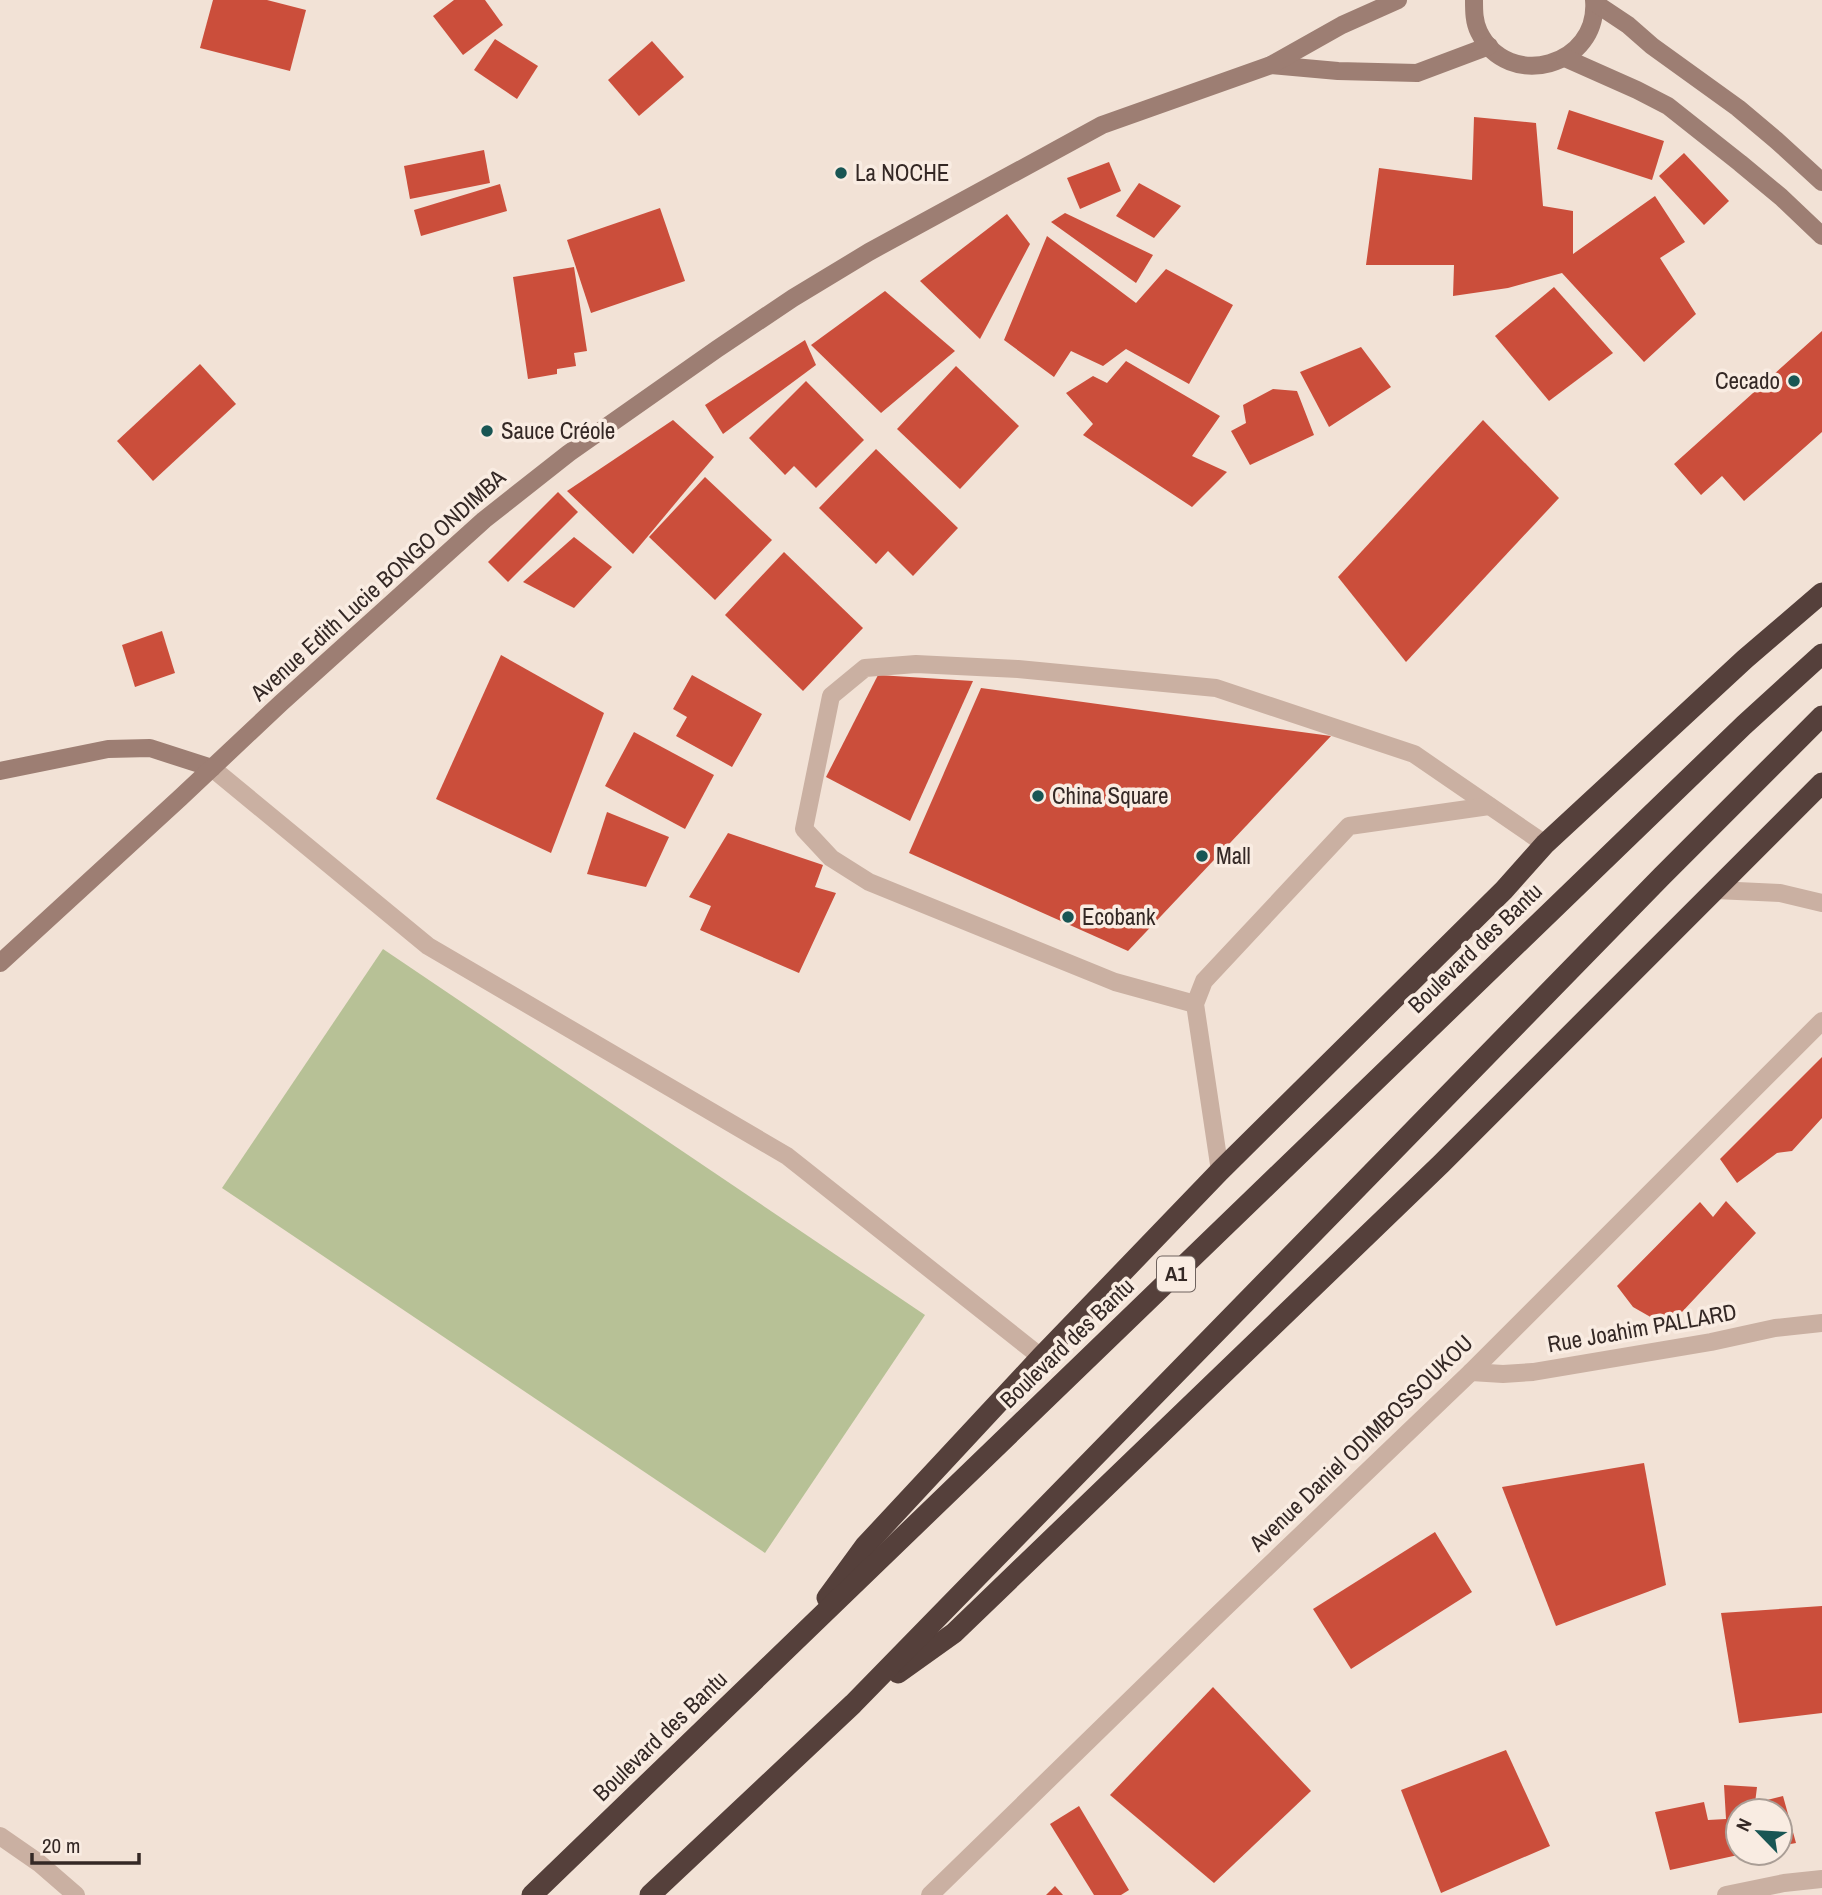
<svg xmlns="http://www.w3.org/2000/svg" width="1822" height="1895" font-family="'Archivo Narrow',sans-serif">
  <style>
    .green { fill: #b7c196 }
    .building { fill: #cb4e3b }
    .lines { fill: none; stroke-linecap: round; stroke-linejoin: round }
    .lane { stroke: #cab0a2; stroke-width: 18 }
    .street { stroke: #cab0a2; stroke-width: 18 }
    .secondary { stroke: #9d7e73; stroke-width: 18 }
    .highway { stroke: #55403b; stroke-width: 21 }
    .poi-dot { fill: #195654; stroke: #f9ece2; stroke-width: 2.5 }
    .labels { text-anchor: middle; stroke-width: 7; stroke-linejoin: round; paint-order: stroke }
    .shield { fill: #f9ece2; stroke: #6f635e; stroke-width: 2 }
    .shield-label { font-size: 21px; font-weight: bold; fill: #342825 }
    .poi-label { font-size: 23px; fill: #342825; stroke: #f9ece2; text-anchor: start }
    .street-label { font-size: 23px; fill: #342825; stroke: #f9ece2 }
  </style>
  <rect width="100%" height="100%" fill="#f2e2d6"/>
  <path class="green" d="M383,949L925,1315L765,1553L222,1188Z"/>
  <g class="building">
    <path d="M213,0H267L306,10L290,71L200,48Z"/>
    <path d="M454,0H485L503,25L463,55L433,16Z"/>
    <path d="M495,39L538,66L517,99L474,70Z"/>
    <path d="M652,41L684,77L639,116L608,80Z"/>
    <path d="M1569,110L1664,141L1652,180L1557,149Z"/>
    <path d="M1474,117L1536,123L1543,206L1573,211V254L1655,196L1685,242L1660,258L1696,314L1644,362L1562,273L1508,288L1453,296L1454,265H1366L1379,168L1472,180Z"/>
    <path d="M484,150L490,183L410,199L404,166Z"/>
    <path d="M1684,153L1729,201L1704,225L1659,176Z"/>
    <path d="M1109,162L1121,191L1080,209L1067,178Z"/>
    <path d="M1139,183L1181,206L1154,238L1116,216Z"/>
    <path d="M500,184L507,211L421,236L414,210Z"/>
    <path d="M660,208L685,281L591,313L567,240Z"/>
    <path d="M1065,213L1153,255L1136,283L1051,222Z"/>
    <path d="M1007,214L1030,244L980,339L920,281Z"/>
    <path d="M1047,236L1136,303L1166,269L1233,305L1189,384L1126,349L1103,366L1071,351L1054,377L1004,340Z"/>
    <path d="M574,267L587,351L574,353L576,366L557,369V374L528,379L513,277Z"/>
    <path d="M1554,287L1613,353L1549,401L1495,336Z"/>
    <path d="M885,291L955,351L881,413L811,345Z"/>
    <path d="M1822,331V432L1744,501L1722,476L1701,495L1674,464Z"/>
    <path d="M805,340L816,365L723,434L705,405Z"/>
    <path d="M1361,347L1391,387L1329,427L1300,372Z"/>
    <path d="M1126,361L1220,416L1192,456L1227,472L1192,507L1083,435L1093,424L1066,393L1093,376L1107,383Z"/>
    <path d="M200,364L236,404L153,481L117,441Z"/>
    <path d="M956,366L1019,426L960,489L897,429Z"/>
    <path d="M806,381L864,440L816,488L794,466L785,475L749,438Z"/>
    <path d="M1273,389L1297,391L1314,435L1250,465L1231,431L1246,423L1243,405Z"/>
    <path d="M673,420L714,457L633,554L567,491Z"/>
    <path d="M1483,420L1559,498L1406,662L1338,577Z"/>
    <path d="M876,449L958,528L913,576L888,551L876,564L819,508Z"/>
    <path d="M705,477L772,540L715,600L649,537Z"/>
    <path d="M558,492L578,512L508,582L488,562Z"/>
    <path d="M574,537L612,567L574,608L523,582Z"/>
    <path d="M784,552L863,628L803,691L725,615Z"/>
    <path d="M162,631L175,673L135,687L122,645Z"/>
    <path d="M501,655L604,713L551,853L436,799Z"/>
    <path d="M692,675L762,714L732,767L676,736L687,717L673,709Z"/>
    <path d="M878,675L973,681L910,821L826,777Z"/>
    <path d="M981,688L1331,736L1128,951L909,853Z"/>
    <path d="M634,732L714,775L685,829L605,786Z"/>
    <path d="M607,812L669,837L646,887L587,874Z"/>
    <path d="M728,833L823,865L815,887L836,893L799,973L700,930L711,906L689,897Z"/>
    <path d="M1822,1057V1118L1792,1151L1777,1153L1737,1183L1720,1159Z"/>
    <path d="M1726,1201L1756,1233L1682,1312L1654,1319L1633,1307L1617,1286L1700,1202L1713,1217Z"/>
    <path d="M1644,1463L1666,1585L1556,1626L1502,1487Z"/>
    <path d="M1435,1532L1472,1592L1351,1669L1313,1609Z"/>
    <path d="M1822,1606V1713L1739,1723L1721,1613Z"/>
    <path d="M1213,1687L1311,1791L1214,1883L1110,1795Z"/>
    <path d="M1506,1750L1550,1846L1441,1893L1401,1790Z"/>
    <path d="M1724,1785L1757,1787L1755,1803L1783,1796L1796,1843L1780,1846V1811H1738V1855L1670,1870L1655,1812L1704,1802L1708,1820L1726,1819Z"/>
    <path d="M1079,1806L1129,1890L1121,1895H1094L1050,1824Z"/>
    <path d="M1055,1886L1063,1895H1046Z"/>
  </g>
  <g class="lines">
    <g class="lane">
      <path d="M212,768L428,946L787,1156L1041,1357"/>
      <path d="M1195,1004L1115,982L869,882L831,858L804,829L831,696L865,668L916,664L1018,669L1216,688L1414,754L1545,844"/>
      <path d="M1220,1171L1195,1004L1204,981L1349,826L1489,806"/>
    </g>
    <g class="street">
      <path d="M1716,890L1780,893L1822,903"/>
      <path d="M1471,1372L1503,1374L1533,1372L1711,1342L1775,1328L1822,1323"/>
      <path d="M0,1836L39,1863L76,1895"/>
      <path d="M930,1895L1210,1622L1471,1372L1822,1021"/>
      <path d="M1726,1895L1784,1883L1822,1879"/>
    </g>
    <g class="secondary">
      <path d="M1474,0C1474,11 1474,22 1479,32C1508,92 1600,66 1594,0"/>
      <path d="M1595,3L1628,25L1652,46L1738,108L1776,140L1822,182"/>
      <path d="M1565,58L1637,90L1668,106L1740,163L1781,197L1822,236"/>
      <path d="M1271,65L1338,71L1417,73L1489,46"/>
      <path d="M0,771L108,749L150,748L212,768"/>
      <path d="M0,963L180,798L281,703L484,520L569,453L717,349L793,298L869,252L1102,125L1271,65L1342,25L1398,0"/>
    </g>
    <g class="highway">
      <path d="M827,1598L865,1546L1041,1357L1220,1171L1504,890L1545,844L1745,659L1822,593"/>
      <path d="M898,1673L954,1633L1441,1164L1822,783"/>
      <path d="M532,1895L1744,725L1822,654"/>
      <path d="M650,1895L853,1704L1662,876L1822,716"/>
    </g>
  </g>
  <g class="poi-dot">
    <circle cx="841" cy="173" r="7"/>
    <circle cx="1794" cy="381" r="7"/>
    <circle cx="487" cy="431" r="7"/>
    <circle cx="1038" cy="796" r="7"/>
    <circle cx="1202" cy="856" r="7"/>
    <circle cx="1068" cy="917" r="7"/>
  </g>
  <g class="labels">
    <rect class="shield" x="1157" y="1256.5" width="38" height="35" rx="5"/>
    <g class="shield-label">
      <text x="1176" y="1281">A1</text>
    </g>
    <g class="poi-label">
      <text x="855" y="181">La NOCHE</text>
      <text x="1780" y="389" text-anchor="end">Cecado</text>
      <text x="501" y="439">Sauce Créole</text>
      <text x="1052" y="804">China Square</text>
      <text x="1216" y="864">Mall</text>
      <text x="1082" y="925">Ecobank</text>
    </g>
    <g class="street-label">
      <text transform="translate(378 585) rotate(-42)" y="8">Avenue Edith Lucie BONGO ONDIMBA</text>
      <text transform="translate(1475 948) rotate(-44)" y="8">Boulevard des Bantu</text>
      <text transform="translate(1642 1328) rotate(-10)" y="8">Rue Joahim PALLARD</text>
      <text transform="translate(1067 1343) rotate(-44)" y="8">Boulevard des Bantu</text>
      <text transform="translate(1361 1443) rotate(-44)" y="8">Avenue Daniel ODIMBOSSOUKOU</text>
      <text transform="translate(660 1736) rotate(-44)" y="8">Boulevard des Bantu</text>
    </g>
  </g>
  <g transform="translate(1759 1832) rotate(295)"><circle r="33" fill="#f9ece2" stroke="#aa9e96" stroke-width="2"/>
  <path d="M0-5L12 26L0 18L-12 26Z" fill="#195654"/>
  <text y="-10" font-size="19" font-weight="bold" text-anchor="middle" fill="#342825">N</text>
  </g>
  <path d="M32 1853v10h107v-10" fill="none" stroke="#342825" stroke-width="3.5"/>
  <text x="42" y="1853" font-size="21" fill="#342825" stroke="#f9ece2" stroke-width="5" paint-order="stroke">20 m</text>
</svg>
